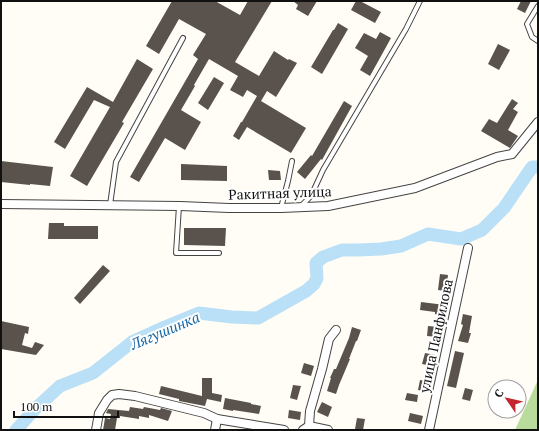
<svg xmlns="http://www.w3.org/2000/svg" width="539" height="431" font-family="'PT Serif',serif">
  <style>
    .forest { fill: #b9dc9c }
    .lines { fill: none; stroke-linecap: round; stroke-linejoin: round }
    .river { stroke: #b9e0f7; stroke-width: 13 }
    .building { fill: #5a524d }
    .service-casing { stroke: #444; stroke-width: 6 }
    .minor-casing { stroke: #444; stroke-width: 10 }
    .service { stroke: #fff; stroke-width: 4 }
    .minor { stroke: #fff; stroke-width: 8 }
    .labels { text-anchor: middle; stroke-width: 4; stroke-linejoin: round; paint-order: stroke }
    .street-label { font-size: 14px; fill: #111; stroke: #fff }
    .water-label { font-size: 15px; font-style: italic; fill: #1768a6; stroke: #fff }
  </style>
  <rect width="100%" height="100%" fill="#fffdf5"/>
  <path class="forest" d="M538,380V430H515Z"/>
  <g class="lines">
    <path class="river" d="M16,430L35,409L60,386L93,373L132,342L165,327L199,313L232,317L258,318L306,291L314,284L317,278L316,263L323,257L342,250H358L381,249L401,246L428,234L461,239L482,230L504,208L532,167H538"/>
  </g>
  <g class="building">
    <path d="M172,1H215L240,15L248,1H272L235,62L259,76L274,51L288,60L289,59L297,63L276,97L267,91L261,101L306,128L291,153L247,127L239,140L233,136L241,122H242L257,96L247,90L243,97L230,90L238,76L209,59L194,85L195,86L181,110L201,122L185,150L165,138L139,182L130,177L198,59L193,55L206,34L179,19L159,54L146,46Z"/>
    <path d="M293,1H317L308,16L296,9L298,5Z"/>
    <path d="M356,1H360L381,12L375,23L351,10Z"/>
    <path d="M521,1H531L525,13L517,9Z"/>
    <path d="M338,23L348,29L322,74L311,67L333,30H334Z"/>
    <path d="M380,32L391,38L370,76L360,70L368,56L355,48L364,33L376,39Z"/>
    <path d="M498,44L510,50L499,70L488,64Z"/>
    <path d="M137,59L153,69L122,122L124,123L87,186L70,176L110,107L94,100L65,149L54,142L87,87L113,102Z"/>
    <path d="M214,77L224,83L208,110L198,103Z"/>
    <path d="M512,99L518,103L513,109L518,112L508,130L518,136L510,148L481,131L489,119L497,123Z"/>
    <path d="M344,101L352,106L322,160L321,159L305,179L297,172L311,155L312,156Z"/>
    <path d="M1,161L53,167L50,186L30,184V185L1,182Z"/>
    <path d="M181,164L227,166V181L181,180Z"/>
    <path d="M268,170L280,171L281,180H269Z"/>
    <path d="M49,223H64V226H98V239H48Z"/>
    <path d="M184,228H226L225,246L184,245Z"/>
    <path d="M103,265L110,271L80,304L74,298Z"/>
    <path d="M440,274L448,275L446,291L438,290Z"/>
    <path d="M421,302L445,305L443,316L435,314V312L420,310Z"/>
    <path d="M463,314L472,316L469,333H471L468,343L458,341L463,325L461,324Z"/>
    <path d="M1,321L29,327L28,334L25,333L22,345L32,348L35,342L44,345L36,355L1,349Z"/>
    <path d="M428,326L439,327L438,337L427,336Z"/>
    <path d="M352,327L361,330L357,341H356L349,359H350L339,385L336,394L327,391L331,378H330L334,369H336L349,338Z"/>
    <path d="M455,351L464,353L456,388L447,386Z"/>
    <path d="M425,353L435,355L432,366L422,364Z"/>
    <path d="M304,363L314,366L311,376L301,373Z"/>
    <path d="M202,378H212V393L222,395L221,402L207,399L205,406L179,401V399L159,394L161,386L202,396Z"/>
    <path d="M420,380L429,382L427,392L418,390Z"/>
    <path d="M293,385L301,386L297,400L290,398Z"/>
    <path d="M465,388L473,390L470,401L462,399Z"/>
    <path d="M407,393L418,395L417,402L405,400Z"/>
    <path d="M225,398L251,403V404L261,406L259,414L233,410V411L223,409Z"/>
    <path d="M322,402L332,407L328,417L317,412Z"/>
    <path d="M130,407L143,409L144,407L160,410L161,408L172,411L168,421L149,415V418L139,416V419L120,416V418H117L115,430H103L105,418L110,419L111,414L106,413L108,409L129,411Z"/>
    <path d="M289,410L301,412L300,420L288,418Z"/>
    <path d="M410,413L423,416L421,424L408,421Z"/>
    <path d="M357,418L365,419L363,430L355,429Z"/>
  </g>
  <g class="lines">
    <g class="service-casing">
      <g id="service">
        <path d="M538,6L527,24L532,37L538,41"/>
        <path d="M110,205L116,162L183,38"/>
        <path d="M179,206L176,253H219"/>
        <path d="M300,207L311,196L323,170L406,29L420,1"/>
        <path d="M281,208L288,181L292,161"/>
      </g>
    </g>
    <g class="minor-casing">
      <g id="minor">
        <path d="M1,204L180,206L229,208H281L328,206L415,188L497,157L512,154L538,122"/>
        <path d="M309,426L328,430"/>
        <path d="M96,430L99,413L107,400L112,395L119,394L135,396L204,413L217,419L284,430"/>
        <path d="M215,430L217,419"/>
        <path d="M303,430L309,426L310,411L322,369L329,339L336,330"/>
        <path d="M429,430L468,248"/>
      </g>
    </g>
    <use href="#service" class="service"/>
    <use href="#minor" class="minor"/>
  </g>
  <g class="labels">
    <g class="street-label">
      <text transform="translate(280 193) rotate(-2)" y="5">Ракитная улица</text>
      <text transform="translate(436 336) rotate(-78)" y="5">улица Панфилова</text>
    </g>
    <g class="water-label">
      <text transform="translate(165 331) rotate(-23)" y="5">Лягушинка</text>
    </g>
  </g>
  <rect width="539" height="431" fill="none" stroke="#111111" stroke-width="4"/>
  <g transform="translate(507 399) rotate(304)"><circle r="19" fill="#ffffff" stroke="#a0a0a0"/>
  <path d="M0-3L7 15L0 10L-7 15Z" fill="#c4262e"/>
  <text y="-6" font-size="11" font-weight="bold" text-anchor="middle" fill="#111111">С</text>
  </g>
  <path d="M14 411v6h104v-6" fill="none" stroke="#111111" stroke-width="2"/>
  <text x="20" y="411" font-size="12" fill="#111111" stroke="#ffffff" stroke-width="3" paint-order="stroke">100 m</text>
</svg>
